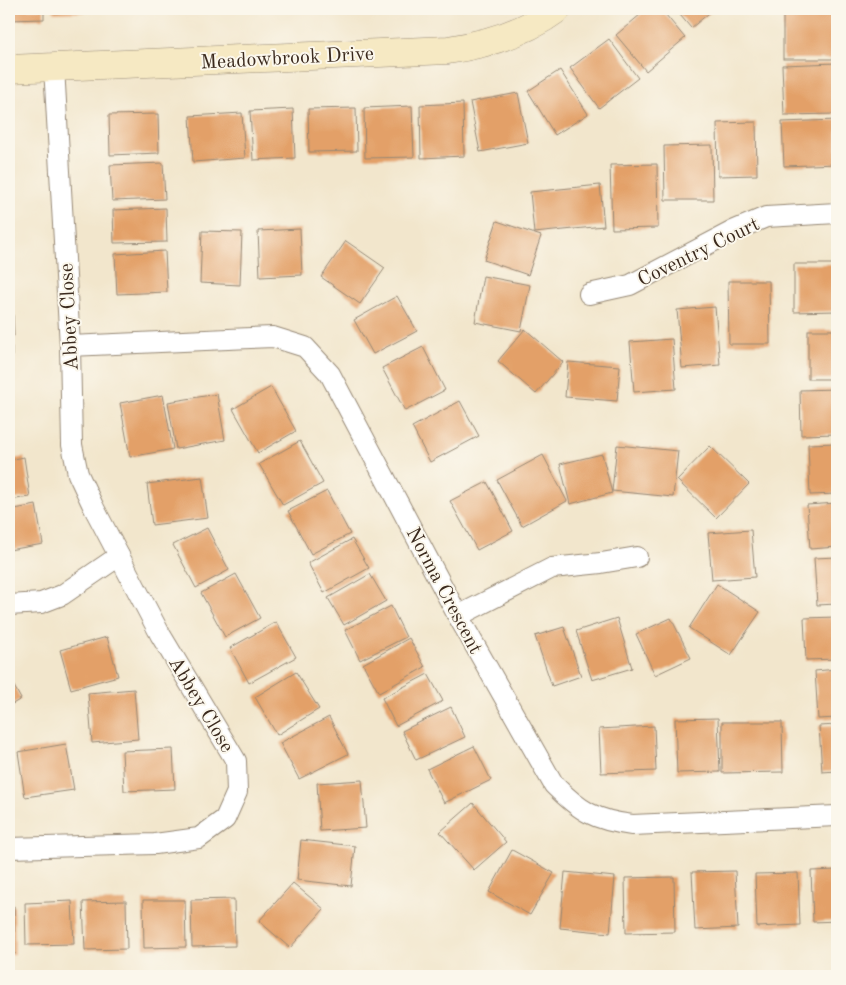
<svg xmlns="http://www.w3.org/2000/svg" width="846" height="985" font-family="'Old Standard TT',serif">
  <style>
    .building { fill: #e3a067 }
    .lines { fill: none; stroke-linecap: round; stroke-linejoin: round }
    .street-casing { stroke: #968875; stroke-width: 22 }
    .secondary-casing { stroke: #968875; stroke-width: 29 }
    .street { stroke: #fff; stroke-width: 20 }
    .secondary { stroke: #f6e9c3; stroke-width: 28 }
    .labels { text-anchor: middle; stroke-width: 4; stroke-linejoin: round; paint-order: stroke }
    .street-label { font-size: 20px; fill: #3b2a1e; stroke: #fbf7ec }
  </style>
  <rect width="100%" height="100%" fill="#fbf7ec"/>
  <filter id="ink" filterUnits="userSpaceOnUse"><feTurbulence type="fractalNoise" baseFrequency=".02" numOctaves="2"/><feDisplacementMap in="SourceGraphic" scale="10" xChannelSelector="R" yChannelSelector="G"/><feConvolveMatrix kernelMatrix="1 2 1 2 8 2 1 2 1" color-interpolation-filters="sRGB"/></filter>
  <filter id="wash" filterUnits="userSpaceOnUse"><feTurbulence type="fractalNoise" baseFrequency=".0096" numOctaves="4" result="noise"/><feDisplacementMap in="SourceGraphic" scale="20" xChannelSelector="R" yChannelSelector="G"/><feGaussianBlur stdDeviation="1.12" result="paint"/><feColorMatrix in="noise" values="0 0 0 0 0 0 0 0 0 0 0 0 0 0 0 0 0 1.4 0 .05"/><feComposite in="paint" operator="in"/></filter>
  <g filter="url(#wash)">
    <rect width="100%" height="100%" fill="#f2e6cc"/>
    <g id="blocks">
      <g class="building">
        <path d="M9,9H44V19L9,20Z"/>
        <path d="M53,9H93V12L54,13Z"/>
        <path d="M106,9H152V10L106,12Z"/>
        <path d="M647,9H661L685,38L646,71L616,35Z"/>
        <path d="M675,9H714L691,28Z"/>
        <rect x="783" y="9" width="54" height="50"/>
        <path d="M609,39L638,78L599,108L570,68Z"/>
        <path d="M837,63V114L784,115L782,65Z"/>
        <path d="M560,70L588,114L555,135L528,91Z"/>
        <path d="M518,93L528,143L480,152L470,102Z"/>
        <path d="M463,103L464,156L421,158L420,105Z"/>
        <path d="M412,106L414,157L365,158L364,108Z"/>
        <path d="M356,108L357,151L309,152L308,109Z"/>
        <path d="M293,109L295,158L253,160L250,111Z"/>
        <path d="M242,113L245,158L193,162L190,116Z"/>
        <path d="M158,114L159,153L110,155L109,115Z"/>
        <path d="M837,120V164L784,166L782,122Z"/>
        <path d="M756,122L757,175L718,176L717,123Z"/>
        <path d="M712,145L713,200H665L664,146Z"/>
        <path d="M163,163L165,199L112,201L110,165Z"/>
        <path d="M657,164L658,228L612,229L610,165Z"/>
        <path d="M600,185L604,226L534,233L530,192Z"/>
        <path d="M166,208L167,242L114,243L113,210Z"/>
        <path d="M497,221L541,236L528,275L484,260Z"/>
        <path d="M300,229L302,275L260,277L258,231Z"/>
        <path d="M202,231L242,232L240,285L200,283Z"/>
        <path d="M346,241L385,268L360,304L321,277Z"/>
        <path d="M165,251L167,292L117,294L115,254Z"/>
        <path d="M794,264H837V311L794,312Z"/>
        <path d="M483,276L530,285L521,331L475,322Z"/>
        <path d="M728,281H769L770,344H729Z"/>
        <path d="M9,285H12L14,336H9Z"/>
        <path d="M397,296L417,331L373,354L354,320Z"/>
        <path d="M715,307L720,365L682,368L677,310Z"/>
        <path d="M525,329L563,362L536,394L498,361Z"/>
        <rect x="808" y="330" width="29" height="49"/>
        <path d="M672,339L676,389L634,392L630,342Z"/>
        <rect x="9" y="347" width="3" height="40"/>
        <path d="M423,347L445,390L405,411L382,368Z"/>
        <path d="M568,362L620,366L617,401L565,397Z"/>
        <path d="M271,387L296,431L258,453L233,409Z"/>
        <path d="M837,389V434L801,435L800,390Z"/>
        <path d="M217,394L225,440L176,449L168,402Z"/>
        <path d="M163,395L173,449L130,457L120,403Z"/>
        <path d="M460,401L479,436L430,462L412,427Z"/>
        <path d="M300,441L323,483L283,505L259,464Z"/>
        <path d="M837,443V494L810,495L808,444Z"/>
        <path d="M617,445L678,451L673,497L612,491Z"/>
        <path d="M710,446L749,484L716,518L677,480Z"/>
        <path d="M602,454L612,493L570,504L560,464Z"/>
        <path d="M543,455L567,501L522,526L497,480Z"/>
        <path d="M24,457L30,497L9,500V460Z"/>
        <path d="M202,477L208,518L152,525L147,484Z"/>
        <path d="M487,482L513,531L477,550L450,501Z"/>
        <path d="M327,491L350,534L311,554L288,511Z"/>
        <path d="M837,503V547L810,549L807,505Z"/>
        <path d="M36,505L43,544L9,550V510Z"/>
        <path d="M207,528L229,570L196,588L173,545Z"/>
        <path d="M751,530L755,577L712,580L708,533Z"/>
        <path d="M352,539L369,568L324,593L308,563Z"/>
        <path d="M837,557V604L817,605L814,558Z"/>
        <path d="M236,574L260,618L225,637L201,593Z"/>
        <path d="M370,574L386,601L344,625L328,598Z"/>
        <path d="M717,584L760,612L731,655L689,628Z"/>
        <path d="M391,606L406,637L360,660L345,630Z"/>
        <path d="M837,617V659L806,660L804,618Z"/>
        <path d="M617,618L632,668L592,680L576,631Z"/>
        <path d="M671,618L691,658L655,675L636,634Z"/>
        <path d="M276,622L296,657L249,683L230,648Z"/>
        <path d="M564,627L581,676L552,686L535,636Z"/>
        <path d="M107,637L118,676L71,689L60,650Z"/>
        <path d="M409,638L425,667L379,693L363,664Z"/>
        <path d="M837,669V718L818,719L815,671Z"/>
        <path d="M296,672L319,709L277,735L255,697Z"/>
        <path d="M428,674L443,701L396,726L382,698Z"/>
        <path d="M9,677L21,699L9,706Z"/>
        <path d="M134,689L138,739L92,743L88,693Z"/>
        <path d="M451,707L465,737L416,760L402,731Z"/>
        <path d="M329,717L348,754L299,779L280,743Z"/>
        <path d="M718,718L720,772L677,773L675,719Z"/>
        <path d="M722,722H782L783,772L722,773Z"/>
        <path d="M837,725V771L822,772L819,726Z"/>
        <path d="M654,726L656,771L601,773L599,729Z"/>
        <path d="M66,744L74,790L25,797L18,752Z"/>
        <path d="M474,746L491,780L444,803L427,769Z"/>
        <path d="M173,749L175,789L124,791L122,751Z"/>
        <path d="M362,780L366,828L320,831L317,783Z"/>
        <path d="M473,803L506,842L474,870L440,832Z"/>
        <path d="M301,840L355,846L351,886L297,880Z"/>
        <path d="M512,850L554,873L530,915L489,892Z"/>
        <path d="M837,870V921L813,922L811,871Z"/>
        <path d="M735,871L738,928L695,930L692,872Z"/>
        <path d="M565,872L615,877L610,933L560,928Z"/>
        <path d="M798,873L800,925L757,927L755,874Z"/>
        <path d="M674,877L675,932L626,933L625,878Z"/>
        <path d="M293,883L324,909L290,948L259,921Z"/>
        <path d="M234,899L235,946L192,947L191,900Z"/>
        <path d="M143,900H185L186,947L144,948Z"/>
        <path d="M72,901L74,944L26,945L25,903Z"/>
        <path d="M126,901L127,949L85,950L83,902Z"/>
        <path d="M9,906H14L15,954L9,955Z"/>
      </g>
    </g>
  </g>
  <g filter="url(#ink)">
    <use href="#blocks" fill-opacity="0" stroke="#968875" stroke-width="1"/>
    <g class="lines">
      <g class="street-casing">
        <g id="street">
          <path d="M589,294L630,285L733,231L766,217L837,213"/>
          <path d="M70,346L273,337L305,347L330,374L458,616L554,785C581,812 595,820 632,825L837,816"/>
          <path d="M9,605L41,603L62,595L119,556"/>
          <path d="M458,616L552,568L601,563L637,557"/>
          <path d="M9,848L155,844L199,838L225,819L237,792L236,761L160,634L94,508L78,474L72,445L70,346L54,67"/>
        </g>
      </g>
      <g class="secondary-casing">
        <path id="secondary" d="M9,69L448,50C488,44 525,33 557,9"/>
      </g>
      <use href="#street" class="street"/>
      <use href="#secondary" class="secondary"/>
    </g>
  </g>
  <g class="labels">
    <g class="street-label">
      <text transform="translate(287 57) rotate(-3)" y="7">Meadowbrook Drive</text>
      <text transform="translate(698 251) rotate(-26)" y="7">Coventry Court</text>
      <text transform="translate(68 317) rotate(-93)" y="7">Abbey Close</text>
      <text transform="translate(445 590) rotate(62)" y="7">Norma Crescent</text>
      <text transform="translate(202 704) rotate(59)" y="7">Abbey Close</text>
    </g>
  </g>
  <rect width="846" height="985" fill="none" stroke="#fbf7ec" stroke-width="30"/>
</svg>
